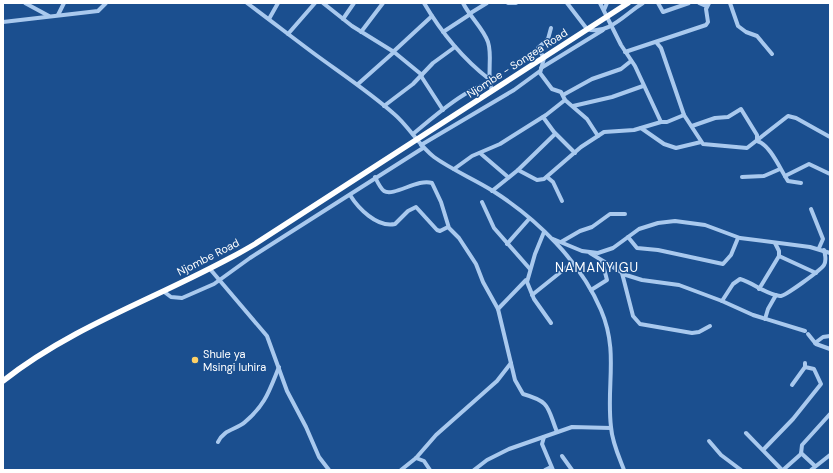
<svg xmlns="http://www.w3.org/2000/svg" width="833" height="473" font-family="'DM Sans',sans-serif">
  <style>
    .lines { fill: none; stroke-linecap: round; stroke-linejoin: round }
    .minor { stroke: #a9c9ee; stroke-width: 4 }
    .highway { stroke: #fff; stroke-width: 5.5 }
    .poi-dot { fill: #ffd166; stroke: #1b4f8f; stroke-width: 1.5 }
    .labels { text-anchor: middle; stroke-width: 3; stroke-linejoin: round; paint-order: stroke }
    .street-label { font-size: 11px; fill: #fff; stroke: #1b4f8f }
    .poi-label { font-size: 11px; fill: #fff; stroke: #1b4f8f; text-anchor: start }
    .quarter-label { font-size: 13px; letter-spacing: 1px; fill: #fff; stroke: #1b4f8f }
  </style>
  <rect width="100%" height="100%" fill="#1b4f8f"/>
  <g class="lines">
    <g class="minor">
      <path d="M25,3L49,16"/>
      <path d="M247,3C270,20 293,38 316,55C342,74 369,92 393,113C409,126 418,145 434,157C452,170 474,179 493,191C537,219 580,261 601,310C619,352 606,385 611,427C612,442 619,457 624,470"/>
      <path d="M323,3L352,26L394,52L422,75"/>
      <path d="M424,3C441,32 462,58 489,79"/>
      <path d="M463,3C470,17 483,28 488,42C493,58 486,75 492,91"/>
      <path d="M508,3H516"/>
      <path d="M567,3L587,29C608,36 626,13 643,3"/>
      <path d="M600,3L621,45L635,66L661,122"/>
      <path d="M658,3L663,12L689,3"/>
      <path d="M699,3L706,6"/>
      <path d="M730,3L738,26L746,32L757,36L772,54"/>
      <path d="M604,10L607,3"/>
      <path d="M469,14L487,3"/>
      <path d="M58,15L64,3"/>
      <path d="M269,19L278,3"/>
      <path d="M343,19L354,3"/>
      <path d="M3,22L98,11L106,3"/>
      <path d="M551,28L548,39L538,48L544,58L540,73L552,89L561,92L565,100L587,119L598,136"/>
      <path d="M361,32L383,3"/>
      <path d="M443,32L469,15"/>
      <path d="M288,34L315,3"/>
      <path d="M656,42L661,48L684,115L703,144L747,148L788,116L796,118L830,137"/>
      <path d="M393,52L432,16"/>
      <path d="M625,52L706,25L708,22L706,9L709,3"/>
      <path d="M541,68L603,30"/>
      <path d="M421,76L443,110"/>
      <path d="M358,84L394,52"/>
      <path d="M563,95L592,79L621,69L631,61"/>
      <path d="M384,106L413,84L433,63L455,47"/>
      <path d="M573,106L612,97L643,86"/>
      <path d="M543,117L554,132L575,153"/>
      <path d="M692,126L715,118L728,117L741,109L757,135V141C770,144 781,171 788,181L801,183"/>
      <path d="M641,128L664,144L676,148L701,142"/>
      <path d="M413,134C431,119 467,87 489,84"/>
      <path d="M421,145L514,90L540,71"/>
      <path d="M480,153L508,177"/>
      <path d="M454,169L472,156L500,144L546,115L565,100"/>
      <path d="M518,170L555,134"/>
      <path d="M785,176L809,164L830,174"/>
      <path d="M375,177C377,181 380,188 384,191C394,197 418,178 432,183L441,202L449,228L459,238L476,264L483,282L498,309L515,380L523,394C551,402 547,407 557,432"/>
      <path d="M547,177L553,182L562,201"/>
      <path d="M742,177L764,176L780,169"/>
      <path d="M492,191L518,170L537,180L544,179L581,147L604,132L634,130L661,122H667L684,115"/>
      <path d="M350,195C358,208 377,228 395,224L408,211L416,207L437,230L440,231L448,227"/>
      <path d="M482,202L494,228L530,269"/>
      <path d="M811,209L823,239L819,248"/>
      <path d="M544,232L535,254L527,282L534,299L551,323"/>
      <path d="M628,237L637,248L658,250L723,264L731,255L738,238"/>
      <path d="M553,239L582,251L598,253L613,248L639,229L658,223L675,221L705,225L740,238L810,247L830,253"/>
      <path d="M561,242L580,231L592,227L610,214H625"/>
      <path d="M507,244L529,219"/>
      <path d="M590,253L626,275L642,280L679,285L722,301L753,315L805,331"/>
      <path d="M779,256L816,273"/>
      <path d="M210,269L267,336L287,391L306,427L319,457L329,470"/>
      <path d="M622,273L633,316L640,324L692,333L699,332L710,326"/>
      <path d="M759,289L779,256V251L775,243"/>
      <path d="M591,290L607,280L602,261"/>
      <path d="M163,291L171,297L182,298L214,284L250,258L423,148"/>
      <path d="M532,295L572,263"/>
      <path d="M722,301L733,284L740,279C754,283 765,294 780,296C784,297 821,270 824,265C827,260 825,255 824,250"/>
      <path d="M498,309L526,280"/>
      <path d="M765,319L768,309L776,295"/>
      <path d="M808,334L816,344L830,349"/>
      <path d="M815,343L823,337L830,336"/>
      <path d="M792,385L805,367"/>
      <path d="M746,433L782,470"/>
      <path d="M544,437L542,444L553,470"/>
      <path d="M709,441L721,455L741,470"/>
      <path d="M218,442C224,429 236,430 245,422C266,404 269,391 279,367"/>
      <path d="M764,449L793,419L821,384L814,369L805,367V363"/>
      <path d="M801,453L815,466"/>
      <path d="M562,456L572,470"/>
      <path d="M416,458L424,461L430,470"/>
      <path d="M401,470L416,458L436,435L497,381L511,363"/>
      <path d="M474,470L487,460L509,449L572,427L611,428"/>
      <path d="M545,470L551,467"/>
      <path d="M783,470L801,454L802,445L830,414"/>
      <path d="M811,470L830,455"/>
    </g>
    <path class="highway" d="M3,381C79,321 173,293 255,244L628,3"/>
  </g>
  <circle class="poi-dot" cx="195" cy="360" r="4"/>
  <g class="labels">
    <g class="street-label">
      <text transform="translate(517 63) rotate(-33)" y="4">Njombe - Songea Road</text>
      <text transform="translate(208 257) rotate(-27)" y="4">Njombe Road</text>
    </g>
    <g class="poi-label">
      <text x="203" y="358">Shule ya<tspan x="203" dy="13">Msingi luhira</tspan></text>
    </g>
    <g class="quarter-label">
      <text x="597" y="272">NAMANYIGU</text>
    </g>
  </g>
  <rect width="833" height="473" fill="none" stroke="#ffffff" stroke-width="8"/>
</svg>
